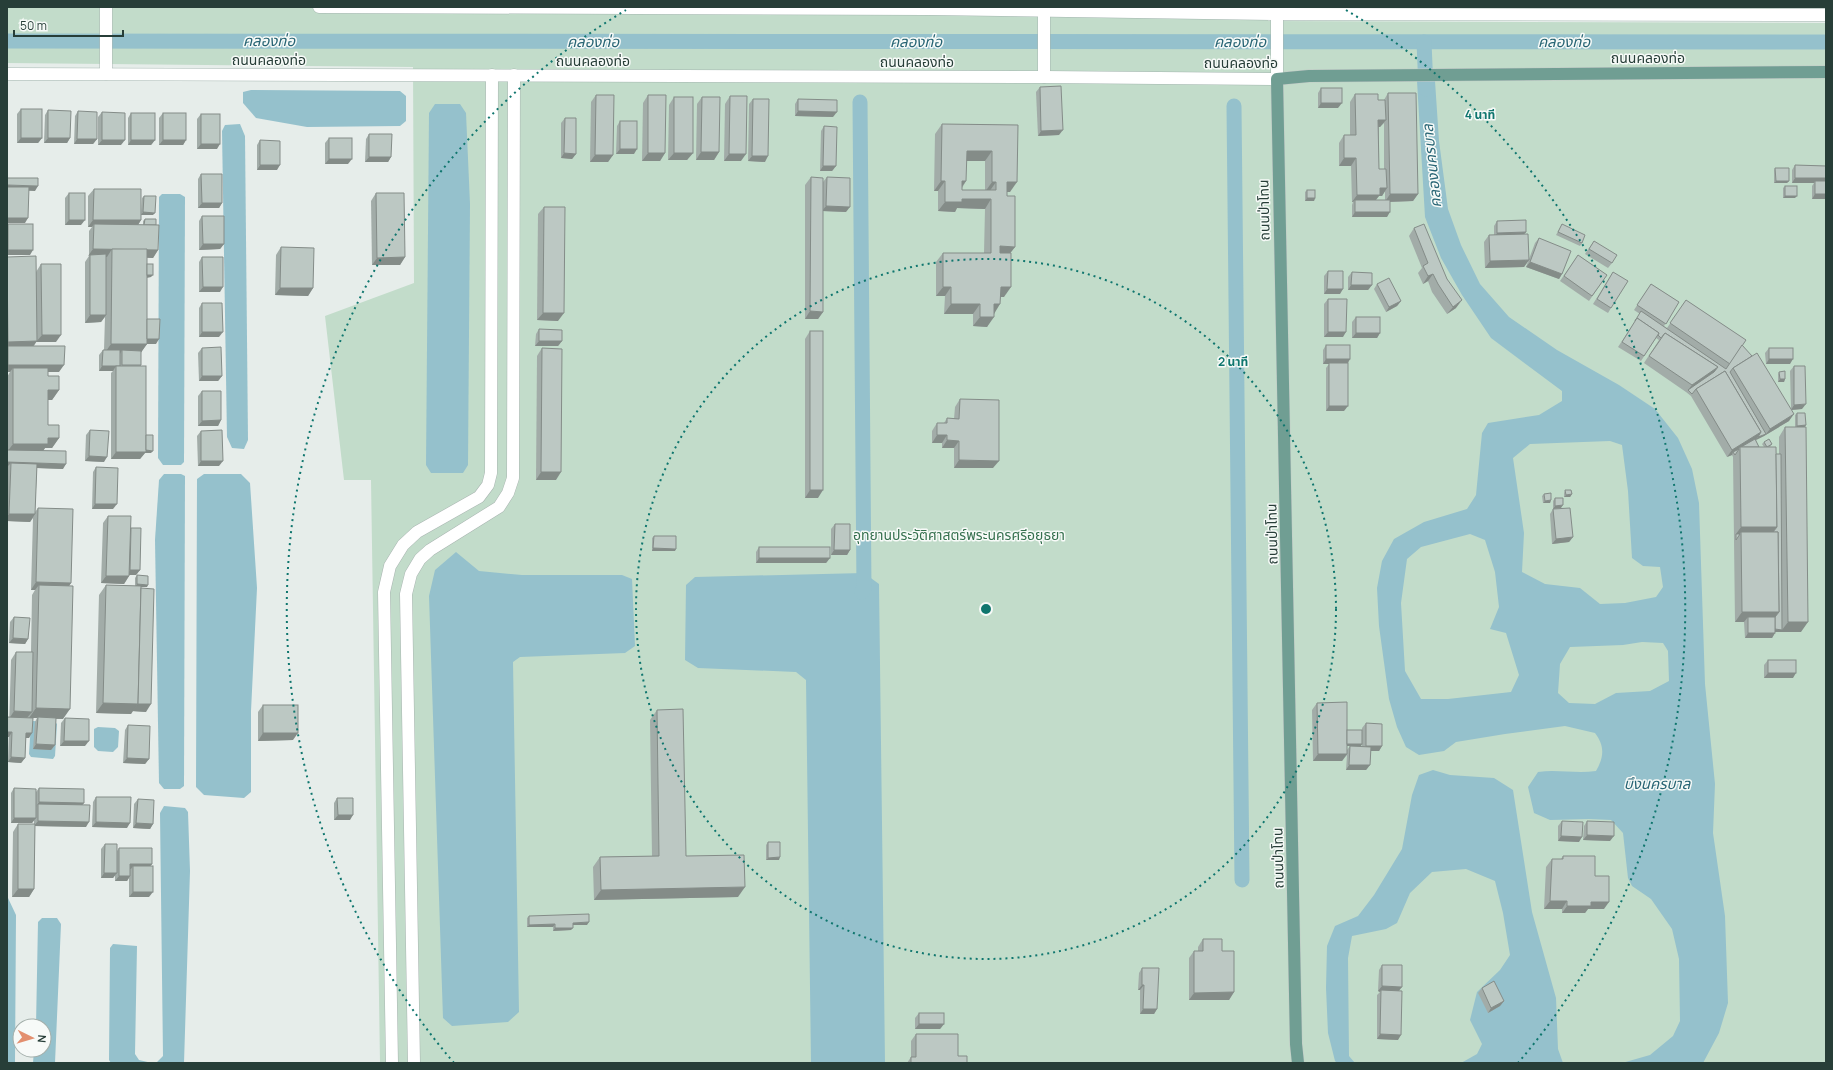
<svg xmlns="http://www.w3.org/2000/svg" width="1833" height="1070" font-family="Manrope,'Noto Sans Thai',sans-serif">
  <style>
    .green { fill: #c2dcca }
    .water { fill: #95c1cc; fill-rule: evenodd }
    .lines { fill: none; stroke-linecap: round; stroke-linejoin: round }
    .canal { stroke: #95c1cc; stroke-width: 15 }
    .street-casing { stroke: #a9b5b1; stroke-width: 13 }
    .secondary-casing { stroke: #a3b5af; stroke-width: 13 }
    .primary-casing { stroke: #c3c9c7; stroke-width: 13 }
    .street { stroke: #fff; stroke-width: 12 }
    .secondary { stroke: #fff; stroke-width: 12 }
    .primary { stroke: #709e93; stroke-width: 12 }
    .wall { fill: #a2aca8; fill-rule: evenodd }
    .shaded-wall { fill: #848c88 }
    .building { fill: #bcc8c3; stroke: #848c88; fill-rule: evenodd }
    .ring { fill: none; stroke: #0f766e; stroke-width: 2; stroke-dasharray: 2 4 }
    .labels { text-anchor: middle; stroke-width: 3; stroke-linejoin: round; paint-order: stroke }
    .street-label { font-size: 14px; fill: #273e38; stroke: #f7faf8 }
    .park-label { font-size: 14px; fill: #35704e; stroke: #f7faf8 }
    .water-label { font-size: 15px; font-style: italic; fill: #276474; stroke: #f7faf8 }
    .centre { fill: #0f766e; stroke: #f7faf8; stroke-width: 2 }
    .ring-label { font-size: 12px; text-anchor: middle; font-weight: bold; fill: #0f766e; stroke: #f7faf8; stroke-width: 3; stroke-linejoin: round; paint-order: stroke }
  </style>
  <rect width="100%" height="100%" fill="#e6edea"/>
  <path class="green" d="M7,7H1268V21L1826,23V1063H380L371,480H344L325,316L414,283L413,67L7,63Z"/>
  <g class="water">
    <path d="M1417,81H1435L1439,141L1448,209L1461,245L1480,284L1509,317L1557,350L1619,385L1655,409L1678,438L1692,469L1699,503L1705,684L1715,784L1713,833L1725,916L1728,1003L1719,1033L1703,1063H1622L1650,1055L1673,1036L1680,1021L1679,959L1672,929L1651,899L1632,886L1628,878L1623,833L1611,820L1589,819L1550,820L1534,813L1528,787L1538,772C1557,769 1576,774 1596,771C1604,757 1605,746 1595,733L1565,726L1505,734L1456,742L1444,751L1419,755L1406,747L1397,727L1389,699L1379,626L1377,588L1382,561L1394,539L1424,522L1467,509L1476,495L1482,433L1488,423L1539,415L1562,401V391L1491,338L1462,295L1441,258L1425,217ZM1610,441L1622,445L1628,491L1632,558L1643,566L1660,567L1663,587L1656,597L1625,603L1600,604L1580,588L1545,584L1522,572L1524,533L1513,458L1530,444ZM1470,534L1485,540L1495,572L1499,607L1490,629L1506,633L1519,675L1511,692L1448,699H1421L1405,671L1401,603L1407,559L1421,547ZM1642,642L1663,643L1668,651L1669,681L1650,691L1616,693L1595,704L1569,703L1558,693L1560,664L1570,647L1623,645Z"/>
    <path d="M251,90L400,91L406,96V121L400,126L307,127L256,118L243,103V92Z"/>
    <path d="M435,104H460L466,113L470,204L468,465L463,473H431L426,465L429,113Z"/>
    <path d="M240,124L245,136L248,440L244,449L232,448L227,437L222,131L225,125Z"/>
    <path d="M162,194H180L185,197L184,462L181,465H163L158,458L159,197Z"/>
    <path d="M164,474H181L185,476L184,786L180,789H164L159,783L155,540L159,480Z"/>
    <path d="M204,474H241L250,483L257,588L251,711V792L244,798L204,795L196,787L197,479Z"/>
    <path d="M456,552L479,571L522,575H622L632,579L635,646L625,653L520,657L513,662L519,1012L508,1022L452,1026L443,1018L429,596L435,570Z"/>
    <path d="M864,573L879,584L885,1063H811L806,680L796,672L698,668L685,660L686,585L695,577Z"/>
    <path d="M33,721L55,722L57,724L55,756L53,759L31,757L29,754L31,723Z"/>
    <path d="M98,727L115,728L119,731L118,747L113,752L98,751L94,747V729Z"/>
    <path d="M1433,770L1450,775L1494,778L1513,790L1532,912L1556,998L1558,1049L1563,1063H1461L1477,1054L1482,1044L1470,1020L1477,992L1500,970L1510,955L1503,913L1495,881L1466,869L1432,872L1410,893L1397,923L1386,929L1352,936L1348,958L1349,1056L1355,1063H1337L1335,1061L1328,1033L1326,988L1327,946L1335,926L1358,916L1374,895L1402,849L1412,795L1419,775Z"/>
    <path d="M7,805L8,898L16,915L15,1063H7Z"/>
    <path d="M164,806L185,808L188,812L190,871L184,1063H156L163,1056L160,813Z"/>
    <path d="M42,918H57L61,924L55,1063H33L34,1050H44V1026H36L38,922Z"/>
    <path d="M113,944L137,946L135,1054L139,1060L152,1063H111L109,1060L110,948Z"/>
  </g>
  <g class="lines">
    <g class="canal">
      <path d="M7,41L1826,42"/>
      <path d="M1424,42L1426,89"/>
      <path d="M860,102L864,589L862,592"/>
      <path d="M1234,106L1242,880"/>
    </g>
    <g class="street-casing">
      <g id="street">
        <path d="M106,74V7"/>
        <path d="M392,1063L384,592L390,566L403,545L417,532L479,497L488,485L491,473L492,75"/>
        <path d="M414,1063L406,594L411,574L420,559L430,550L499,507L508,493L513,478L514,75"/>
      </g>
    </g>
    <g class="secondary-casing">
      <g id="secondary">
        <path d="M319,7L929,9L1277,14L1826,15"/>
        <path d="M1044,11V77"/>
        <path d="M7,74L1044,77L1277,79V14"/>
      </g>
    </g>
    <g class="primary-casing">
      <path id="primary" d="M1298,1063L1296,1044L1277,79L1309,76L1826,72"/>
    </g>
    <use href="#street" class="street"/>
    <use href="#secondary" class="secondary"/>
    <use href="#primary" class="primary"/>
  </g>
  <g class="wall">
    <path d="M1040,87L1059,135L1038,136L1036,92Z"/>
    <path d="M1321,88L1338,108H1318V93Z"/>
    <path d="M1388,93L1418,194L1413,201L1390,202L1387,217H1352V205L1353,202H1352L1351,166H1339V143L1344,135H1350V102L1355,94L1378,100H1384ZM1384,123V169H1379V127H1380ZM1385,191V200H1376L1379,196H1382Z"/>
    <path d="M596,95L613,155L608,162H590L591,102Z"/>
    <path d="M648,95L665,153L660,161H642L643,103Z"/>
    <path d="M730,96L741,161H724L725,104Z"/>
    <path d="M674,97L693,153L687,160H668L669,105Z"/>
    <path d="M702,97L719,152L714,160H696L697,104Z"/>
    <path d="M753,99L765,162L748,161L749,104Z"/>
    <path d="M798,99L833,117L795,116V104Z"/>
    <path d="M21,109L42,138L38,143H17V114Z"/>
    <path d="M48,110L70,138L67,143H44L45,115Z"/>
    <path d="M78,111L97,139L93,144H74L75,116Z"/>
    <path d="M102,112L121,145H98V117Z"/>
    <path d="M131,113L155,140L151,145H128V118Z"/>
    <path d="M163,113L186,140L183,145H159V118Z"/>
    <path d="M201,114L217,149H197V119Z"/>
    <path d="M565,118L576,154L572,159L561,158V123Z"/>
    <path d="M620,121L634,154H616L617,126Z"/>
    <path d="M942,124L1018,125L1010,192H1007V196L1015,247L1010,253L1004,297H1001L994,314L987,327L973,326V314H944L945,296H936V262L943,253H984L985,209L957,208L955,212L938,211V191H934L935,134ZM966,161H985V190H962V188L966,181Z"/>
    <path d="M824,126L836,166L832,171H820L821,131Z"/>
    <path d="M369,134L391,157L388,162H365L366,139Z"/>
    <path d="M329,138L348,164H325V143Z"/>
    <path d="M260,140L277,170H257V145Z"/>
    <path d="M1795,165L1826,166V199H1812V186L1814,183H1792V170Z"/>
    <path d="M1775,168L1789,181L1787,183H1774V170Z"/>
    <path d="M201,174L222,203L219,208H198V179Z"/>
    <path d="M811,177L823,182L827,177L846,212L823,211V312L818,319H805V185Z"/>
    <path d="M1785,186L1795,198H1783V188Z"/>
    <path d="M94,189L141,220L138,225H143V221L145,219L156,225L158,250L153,258L147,257V264L151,277L147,278V319L156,344H147L141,352V366L146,435L151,453H145L140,459H111V373L113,371H99V355L103,350H104L105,317L101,322L85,323V262L89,256V231L92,227H88V196Z"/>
    <path d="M1307,190L1315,198L1314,201H1305V192Z"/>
    <path d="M69,193L81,225H65V198Z"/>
    <path d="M376,193L405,257L400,265H372L371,201Z"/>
    <path d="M144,196L153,215H141L142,198Z"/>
    <path d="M544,207L558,321L537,320L538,214Z"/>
    <path d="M202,216L224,244L220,249L199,250V221Z"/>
    <path d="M1497,221L1526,232L1524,234L1529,260L1524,267L1485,268L1484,242L1489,235H1494V226Z"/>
    <path d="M8,224L30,255H7V225Z"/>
    <path d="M1562,224L1582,243L1580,246L1556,235Z"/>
    <path d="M1414,228L1447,279L1456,308L1447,314L1432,292L1428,281L1423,284L1418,273L1422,268L1409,236Z"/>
    <path d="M1539,238L1562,274L1559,279L1526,267L1535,243Z"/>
    <path d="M1594,241L1612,263L1608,268L1585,254Z"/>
    <path d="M281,247L313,288L308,296L275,295L276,255Z"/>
    <path d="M1578,255L1607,275L1589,301L1560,281Z"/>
    <path d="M7,257L36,313V272L41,264L56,342H36L34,346L59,372H48V376L59,390L52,400H48V425L59,438L52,448H45L43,451L63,469L37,468L35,512L38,508L71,583L69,585L63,719H56L55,745L51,750L33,749L35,722L37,718H33L29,738H26L25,758L21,763L8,762L11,660L16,652H31L32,595L35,590H31L33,518L30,522L7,521V468L8,467H7V377L10,372H7Z"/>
    <path d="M202,257L220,292H199V262Z"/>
    <path d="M1328,271L1340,294H1324V276Z"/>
    <path d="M1352,272L1372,285L1368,290H1348V277Z"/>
    <path d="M1613,272L1611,308L1608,313L1593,304Z"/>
    <path d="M1377,284L1401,301L1397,306L1386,312L1374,289Z"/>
    <path d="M1651,284L1679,302L1664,326L1667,328L1686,300L1742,345L1791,409L1790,371L1794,366L1802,409L1791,410L1789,421L1764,436L1756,440L1759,447H1764L1762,444L1764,442L1772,444L1770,447L1776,454H1779V437L1785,427H1795V415L1797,413L1806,425L1804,427L1801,632H1775V633L1772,638H1745L1744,622H1735L1733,457L1732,455L1727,457L1691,396L1686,392L1644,363L1659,340L1656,338L1641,361L1618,347L1640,314L1634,310Z"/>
    <path d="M1328,299L1343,337H1324V304Z"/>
    <path d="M202,303L219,337H199V308Z"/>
    <path d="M1356,317L1380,333L1377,338H1352V322Z"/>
    <path d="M539,329L562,341L558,346H535L536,334Z"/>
    <path d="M810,331L818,498H805V339Z"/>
    <path d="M1326,345L1350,359L1348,363L1344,411H1326V368L1329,364H1323V350Z"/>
    <path d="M202,348L222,376L218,381H199L198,353Z"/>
    <path d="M542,348L556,480H536L537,356Z"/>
    <path d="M1769,348L1790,364H1766L1765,353Z"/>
    <path d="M1779,372L1785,379L1784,382H1778V374Z"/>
    <path d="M202,391L221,420L218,426H198V396Z"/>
    <path d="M960,399L993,468H954V448H942V443H932V431L937,423H944L947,418L954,419L955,407Z"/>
    <path d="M90,430L104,462L85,461L86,435Z"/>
    <path d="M201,431L219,466H198L197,436Z"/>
    <path d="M96,467L113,509H92L93,472Z"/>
    <path d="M1565,490L1572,494L1570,497H1564V493Z"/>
    <path d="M1544,494L1551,500L1550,503H1543L1542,496Z"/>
    <path d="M1555,498L1561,508L1553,509V501Z"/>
    <path d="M1553,509L1573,537L1569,542L1552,544L1550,514Z"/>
    <path d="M108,516L130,529L140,570L136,575H129V576L124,584L101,583L103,523Z"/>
    <path d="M835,524L850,550L847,555H831V529Z"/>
    <path d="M654,536L675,551H652V538Z"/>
    <path d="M759,547L830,558L826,563H756V552Z"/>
    <path d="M137,575L147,587H141L146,712L132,711L131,714L96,713L99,595L106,585L135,586V578Z"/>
    <path d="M14,617L28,639L25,644L9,643L10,622Z"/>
    <path d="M1768,660L1793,678H1764V665Z"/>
    <path d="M1317,703L1347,730H1362V728L1366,723L1382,746L1379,751H1371L1370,765L1366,770H1346L1347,755L1342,761H1313L1312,710ZM1362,741V747L1350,746L1347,750V746H1361Z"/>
    <path d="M263,705L293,740L258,741V712Z"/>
    <path d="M657,710L686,856L738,897L594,900L593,867L600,857L652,856L650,720Z"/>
    <path d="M65,718L85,746H60L61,723Z"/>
    <path d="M128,725L149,759L145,764L123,763L125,730Z"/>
    <path d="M14,788L36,792L39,788L83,805L86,827L35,826L34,889L29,897H12L13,832L18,824H34V820L32,823H11V793Z"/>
    <path d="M96,797L127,828L92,827L93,802Z"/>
    <path d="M337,798L350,820H334V803Z"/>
    <path d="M138,799L153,824L150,829L133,828L134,804Z"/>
    <path d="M1562,821L1579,842L1558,841V826Z"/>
    <path d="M1587,821L1610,841L1583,840L1584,826Z"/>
    <path d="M768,842L779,860H766V845Z"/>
    <path d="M105,844L117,851L119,848L152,864L150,866L149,897H129V878L127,881H115V875L113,878H101V849Z"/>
    <path d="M1563,856L1604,909H1588L1585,913H1562V909H1544L1546,867L1552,859H1561Z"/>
    <path d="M529,916L587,925H573L571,930L553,931V927H527V918Z"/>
    <path d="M1203,939L1222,951L1234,992L1229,1000H1189V958L1194,951H1198V947Z"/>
    <path d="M1382,965L1399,991L1398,1040L1377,1039V995L1380,992L1378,991L1379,970Z"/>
    <path d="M1142,968L1157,1009L1154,1014H1140V990H1138L1139,973Z"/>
    <path d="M1482,988L1504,1001L1500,1006L1488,1013L1478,993Z"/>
    <path d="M919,1013L944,1024L940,1029H915V1018Z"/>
    <path d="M916,1034L958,1056L967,1063H907L911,1057V1041Z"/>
  </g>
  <g class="shaded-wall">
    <path d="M1321,103H1342L1338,108H1318Z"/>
    <path d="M798,111L837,112L833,117L795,116Z"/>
    <path d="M1378,120H1386L1380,127H1373Z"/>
    <path d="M1063,130L1059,135L1038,136L1041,131Z"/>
    <path d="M21,138H42L38,143H17Z"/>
    <path d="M48,138H70L67,143H44Z"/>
    <path d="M77,139H97L93,144H74Z"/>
    <path d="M102,140H125L121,145H98Z"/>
    <path d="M131,140H155L151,145H128Z"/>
    <path d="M163,140H186L183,145H159Z"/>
    <path d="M201,144H220L217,149H197Z"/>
    <path d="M620,149H637L634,154H616Z"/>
    <path d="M967,151H992L985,161H960Z"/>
    <path d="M701,152H719L714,160H696Z"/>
    <path d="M564,153L576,154L572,159L561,158Z"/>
    <path d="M648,153H665L660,161H642Z"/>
    <path d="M674,153H693L687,160H668Z"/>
    <path d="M729,154H746L741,161H724Z"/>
    <path d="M595,155H613L608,162H590Z"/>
    <path d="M752,156H768L765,162L748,161Z"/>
    <path d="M369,157H391L388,162H365Z"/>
    <path d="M1344,158H1356L1351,166H1339Z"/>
    <path d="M329,159H352L348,164H325Z"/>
    <path d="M260,165H280L277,170H257Z"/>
    <path d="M823,166H836L832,171H820Z"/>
    <path d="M1795,178H1826V183L1815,181L1814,183H1792Z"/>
    <path d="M941,181H945L938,191H934Z"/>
    <path d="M962,181H966L959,191Z"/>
    <path d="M1776,181H1789L1787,183H1774Z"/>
    <path d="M992,182H996L989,192H985Z"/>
    <path d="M1007,182H1017L1010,192H1001Z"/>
    <path d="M7,185L38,186L35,191L7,190Z"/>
    <path d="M1380,188H1387L1382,196H1379L1374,202L1355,200L1353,202H1352L1357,195Z"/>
    <path d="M1390,194H1418L1413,201L1385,202Z"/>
    <path d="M1815,194H1826V199H1812Z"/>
    <path d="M1785,196H1797L1795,198H1783Z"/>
    <path d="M1307,198H1315L1314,201H1305Z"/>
    <path d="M962,199H991L985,209L957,208L955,212L938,211L945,202Z"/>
    <path d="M202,203H222L219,208H198Z"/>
    <path d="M826,206L850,207L846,212L822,211Z"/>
    <path d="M143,212L155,213L153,215H141Z"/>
    <path d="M1355,212H1390L1387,217H1352Z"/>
    <path d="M7,218H28L25,223H7Z"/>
    <path d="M69,220H85L81,225H65Z"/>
    <path d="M93,220H141L136,228L94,224L92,227H88Z"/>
    <path d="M1526,232L1522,237L1494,238L1497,233Z"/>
    <path d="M203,244H224L220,249L199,250Z"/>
    <path d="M1000,246L1015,247L1008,256H993Z"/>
    <path d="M93,249H112L107,257L90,256V255L88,256Z"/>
    <path d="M112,249L158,250L153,258L112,257Z"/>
    <path d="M8,250H33L30,255H7V251Z"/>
    <path d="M405,257L400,265H372L377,258Z"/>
    <path d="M1529,260L1524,267L1485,268L1490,261Z"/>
    <path d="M1530,262L1562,274L1559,279L1526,267Z"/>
    <path d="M1433,274L1428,281L1423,284L1428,276Z"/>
    <path d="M144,275H153L151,277L142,278Z"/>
    <path d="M1351,285H1372L1368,290H1348Z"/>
    <path d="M203,287H223L220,292H199Z"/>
    <path d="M943,287H951L945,296H936Z"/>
    <path d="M1001,287H1011L1004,297H994Z"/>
    <path d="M280,288H313L308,296L275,295Z"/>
    <path d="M1327,289H1343L1340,294H1324Z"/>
    <path d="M1462,300L1456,308L1447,314L1453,307Z"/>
    <path d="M1401,301L1397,306L1386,312L1389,307Z"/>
    <path d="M951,304H980L973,314H944Z"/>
    <path d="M994,304H1000L994,314Z"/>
    <path d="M810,311L823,312L818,319H805Z"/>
    <path d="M543,313H564L558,321L537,320Z"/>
    <path d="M90,315H106L101,322L85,323Z"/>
    <path d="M980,317H994L987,327L973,326Z"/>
    <path d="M202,332H223L219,337H199Z"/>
    <path d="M1328,332H1346L1343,337H1324Z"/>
    <path d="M1356,333H1380L1377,338H1352Z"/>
    <path d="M42,335H61L56,342H36Z"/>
    <path d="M146,339H159L156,344H147L140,354L122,350L120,354H104L111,344Z"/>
    <path d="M37,341L31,349L8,346L7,347V343L8,342Z"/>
    <path d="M539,341H562L558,346H535Z"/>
    <path d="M1326,359H1350L1347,364L1329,363V364H1323Z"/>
    <path d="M1769,359H1793L1790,364H1766Z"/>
    <path d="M8,365H64L59,372H13V368L10,372H7V367Z"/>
    <path d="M102,366H116L113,371H99Z"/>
    <path d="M1718,367L1713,374L1688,390L1692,385Z"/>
    <path d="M202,376H222L218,381H199Z"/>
    <path d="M1780,379H1785L1784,382H1778Z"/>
    <path d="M48,390H59L52,400H41Z"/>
    <path d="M1806,404L1802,409L1791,410L1794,405Z"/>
    <path d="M1329,406H1348L1344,411H1326Z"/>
    <path d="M1794,414L1789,421L1764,436L1756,440L1758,437L1766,434L1770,429Z"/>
    <path d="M221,420L218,426H198L202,421Z"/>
    <path d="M1806,425L1804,428H1795L1797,426Z"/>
    <path d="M1761,432L1756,440L1740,450V447L1737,451L1733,452L1732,455L1727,457L1732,450Z"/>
    <path d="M937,435H947L942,443H932Z"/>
    <path d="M48,438H59L52,448H45L41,454L7,452L13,444Z"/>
    <path d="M947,440L959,441L954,448H942Z"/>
    <path d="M146,450L153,451L151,453H145L140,459H111L116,452Z"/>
    <path d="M89,456L107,457L104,462L85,461Z"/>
    <path d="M959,460L999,461L993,468H954Z"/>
    <path d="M201,461H223L219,466H198Z"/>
    <path d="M7,462L66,464L63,469L11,467V463L7,467Z"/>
    <path d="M541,472H561L556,480H536Z"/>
    <path d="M810,490H823L818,498H805Z"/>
    <path d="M1572,494L1570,497H1564L1566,495Z"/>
    <path d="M1551,500L1550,503H1543L1545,501Z"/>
    <path d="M95,504H117L113,509H92Z"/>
    <path d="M1563,505L1561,508L1553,509L1555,506Z"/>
    <path d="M9,514H35L30,522L7,521V516Z"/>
    <path d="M1741,527H1777L1770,536L1741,532L1738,537L1736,534Z"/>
    <path d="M1573,537L1569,542L1552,544L1556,539Z"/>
    <path d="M653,548L676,549L675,551H652Z"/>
    <path d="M834,550H850L847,555H831Z"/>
    <path d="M759,558H830L826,563H756Z"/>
    <path d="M130,570H140L136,575H126Z"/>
    <path d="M106,576H129L124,584L101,583Z"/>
    <path d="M36,582L71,583L66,591L39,585L35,590H31Z"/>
    <path d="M137,584L148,585L147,587H135Z"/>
    <path d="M1742,612H1779L1772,622L1748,617L1744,622H1735Z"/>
    <path d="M1788,622H1808L1801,632H1772L1773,629L1782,630Z"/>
    <path d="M1748,633H1775L1772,638H1745Z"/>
    <path d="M13,638L28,639L25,644L9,643Z"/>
    <path d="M1768,673H1796L1793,678H1764Z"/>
    <path d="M103,703L138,704L131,714L96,713Z"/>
    <path d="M138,704H151L146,712L132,711Z"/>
    <path d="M36,708L70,709L63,719L38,718V717L37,718H29Z"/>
    <path d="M14,711L32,712L26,719H9Z"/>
    <path d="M7,732H12L9,737H7Z"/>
    <path d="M26,733H32L29,738H22Z"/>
    <path d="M263,733H298L293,740L258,741Z"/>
    <path d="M64,741H89L85,746H60Z"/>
    <path d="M36,744L55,745L51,750L33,749Z"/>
    <path d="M1345,744H1362L1361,746H1344Z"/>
    <path d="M1366,746H1382L1379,751H1362Z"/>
    <path d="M1318,754H1347L1342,761H1313Z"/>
    <path d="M11,757L25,758L21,763L8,762Z"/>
    <path d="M127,758L149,759L145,764L123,763Z"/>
    <path d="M1349,765H1370L1366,770H1346Z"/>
    <path d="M39,802L84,803L80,808L38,804L35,808Z"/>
    <path d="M338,815H353L350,820H334Z"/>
    <path d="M14,818H36L32,823H11Z"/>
    <path d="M38,821L89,822L86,827L34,826Z"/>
    <path d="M96,822L130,823L127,828L92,827Z"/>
    <path d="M136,823L153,824L150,829L133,828Z"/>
    <path d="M1587,835L1614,836L1610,841L1583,840Z"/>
    <path d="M1561,836L1582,837L1579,842L1558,841Z"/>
    <path d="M780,857L779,860H766L768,858Z"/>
    <path d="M130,864H152L148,869L133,866L131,869H127Z"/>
    <path d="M104,873H117L113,878H101Z"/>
    <path d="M119,876H130L127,881H115Z"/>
    <path d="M745,887L738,897L594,900L601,890Z"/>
    <path d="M18,889H34L29,897H12Z"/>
    <path d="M133,892H153L149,897H129Z"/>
    <path d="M1550,901H1567L1562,909H1544Z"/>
    <path d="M1591,902H1609L1604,909H1588L1585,913H1562L1567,906Z"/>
    <path d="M589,922L587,925H571L573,923Z"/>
    <path d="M555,924L553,927H527L529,925Z"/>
    <path d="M555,928H573L571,930L553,931Z"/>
    <path d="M1142,985H1144L1140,990H1138Z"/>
    <path d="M1382,986L1402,987L1398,992L1381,990L1380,992L1378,991Z"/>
    <path d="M1234,992L1229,1000H1189L1194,993Z"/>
    <path d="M1504,1001L1500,1006L1488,1013L1491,1008Z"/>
    <path d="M1143,1009H1157L1154,1014H1140Z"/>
    <path d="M919,1024H944L940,1029H915Z"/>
    <path d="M1380,1034L1401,1035L1398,1040L1377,1039Z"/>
  </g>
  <g class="building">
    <path d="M1061,86L1063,130L1041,131L1040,87Z"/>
    <rect x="1321" y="88" width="21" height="15"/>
    <path d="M1388,93H1416L1418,194H1390Z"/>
    <path d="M1355,94H1378V100H1385L1386,120H1378L1379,169H1386L1387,188H1380V195H1357L1356,158H1344V135H1356Z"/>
    <path d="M596,95H614L613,155H595Z"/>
    <path d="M648,95H666L665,153H648Z"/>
    <path d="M730,96H747L746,154H729Z"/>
    <rect x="674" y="97" width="19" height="56"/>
    <path d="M702,97H720L719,152H701Z"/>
    <path d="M753,99H769L768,156H752Z"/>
    <path d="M798,99L837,100V112L798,111Z"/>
    <rect x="21" y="109" width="21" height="29"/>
    <path d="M48,110L71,111L70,138H48Z"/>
    <path d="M78,111L97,112V139H77Z"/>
    <path d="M102,112L125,113V140H102Z"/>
    <rect x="131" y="113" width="24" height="27"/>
    <rect x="163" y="113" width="23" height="27"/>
    <rect x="201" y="114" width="19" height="30"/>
    <path d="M565,118H576V154L564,153Z"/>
    <rect x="620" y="121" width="17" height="28"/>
    <path d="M942,124L1018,125L1017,182H1007V196H1015V247L1000,246V253H1011V287H1001L1000,304H994V317H980V304H951V287H943V253H991V199H962V202H945V181H941ZM967,151H992V182H996V190H962V181H966Z"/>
    <path d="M824,126L837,127L836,166H823Z"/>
    <path d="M369,134H392L391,157H369Z"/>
    <rect x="329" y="138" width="23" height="21"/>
    <path d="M260,140L280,141V165H260Z"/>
    <path d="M1795,165L1826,166V178H1795Z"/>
    <path d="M1775,168H1789V181H1776Z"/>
    <path d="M201,174H222V203H202Z"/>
    <path d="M811,177L823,178V312L810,311Z"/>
    <path d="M827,177L850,178V207L826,206Z"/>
    <path d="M7,178H38V186L7,185Z"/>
    <rect x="1815" y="181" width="11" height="13"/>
    <rect x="1785" y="186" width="12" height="10"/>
    <path d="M7,187H29L28,218H7Z"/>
    <path d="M94,189H141V220H93Z"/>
    <rect x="1307" y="190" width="8" height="8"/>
    <rect x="69" y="193" width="16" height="27"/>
    <path d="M376,193H404L405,257L377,258Z"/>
    <path d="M144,196H156L155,213L143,212Z"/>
    <rect x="1355" y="200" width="35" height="12"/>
    <path d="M544,207H565L564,313H543Z"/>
    <path d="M202,216H224V244H203Z"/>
    <path d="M145,219H156V225H144Z"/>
    <path d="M1526,220V232L1497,233V221Z"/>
    <rect x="8" y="224" width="25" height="26"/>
    <path d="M94,224L159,225L158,250L93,249Z"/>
    <path d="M1424,224L1447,279L1462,300L1453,307L1438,284L1433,274L1428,276L1423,266L1428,263L1414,228Z"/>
    <path d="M1562,224L1585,235L1582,243L1558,232Z"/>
    <path d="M1528,234L1529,260L1490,261L1489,235Z"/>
    <path d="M1539,238L1571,251L1562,274L1530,262Z"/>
    <path d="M1594,241L1617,255L1612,263L1589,249Z"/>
    <path d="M281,247L314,248L313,288H280Z"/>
    <path d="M112,249H147V344H111Z"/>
    <path d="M106,254V315H90V255Z"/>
    <path d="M1578,255L1607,275L1592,296L1564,276Z"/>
    <path d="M36,256L37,341L8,342L7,257Z"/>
    <path d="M202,257H223V287H203Z"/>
    <path d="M41,264H61V335H42Z"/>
    <rect x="147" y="264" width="6" height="11"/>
    <path d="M1328,271H1343V289H1327Z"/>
    <path d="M1352,272L1372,273V285H1351Z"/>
    <path d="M1613,272L1628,281L1611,308L1597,299Z"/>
    <path d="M1389,278L1401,301L1389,307L1377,284Z"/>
    <path d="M1651,284L1679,302L1666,324L1637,305Z"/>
    <path d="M1328,299H1347L1346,332H1328Z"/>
    <path d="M1686,300L1746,340L1730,364L1670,323Z"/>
    <path d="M202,303H222L223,332H202Z"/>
    <path d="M1641,311L1726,369L1742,345L1752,356L1733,368L1730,372L1766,434L1758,437L1761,432L1725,371L1696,389L1692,394L1688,390L1714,372L1718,367L1665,333L1661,338L1658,335L1659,333L1637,318L1635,321Z"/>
    <rect x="1356" y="317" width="24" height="16"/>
    <path d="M1637,318L1659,333L1644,356L1622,342Z"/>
    <path d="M147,319H160L159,339H147Z"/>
    <path d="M539,329L562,330V341H539Z"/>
    <rect x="810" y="331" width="13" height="159"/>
    <path d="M1665,333L1718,367L1692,385L1649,356Z"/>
    <rect x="1326" y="345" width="24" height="14"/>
    <path d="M8,346H65L64,365H8Z"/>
    <path d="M221,347L222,376H202V348Z"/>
    <path d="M542,348L562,349L561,472H541Z"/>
    <rect x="1769" y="348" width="24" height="11"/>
    <path d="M103,350H120V366H102Z"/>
    <path d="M122,350L141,351V365H122Z"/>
    <path d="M1757,353L1794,414L1770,429L1733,368Z"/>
    <rect x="1329" y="363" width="19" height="43"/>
    <rect x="116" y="366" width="30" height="86"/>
    <path d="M1794,366H1805L1806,404L1794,405Z"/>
    <path d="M13,368H48V376H59V390H48V425H59V438H48V444H13Z"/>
    <path d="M1725,371L1761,432L1732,450L1696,389Z"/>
    <path d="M1785,371V379H1780L1779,372Z"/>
    <path d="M202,391H221V420L202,421Z"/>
    <path d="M960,399L999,400V461L959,460V441L947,440V435H937V423H947V418L959,419Z"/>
    <path d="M1797,413H1805L1806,425L1797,426Z"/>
    <path d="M1785,427H1806L1808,622H1788Z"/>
    <path d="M90,430L109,431L107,457L89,456Z"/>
    <path d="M222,430L223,461H201V431Z"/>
    <path d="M146,435H153V451L146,450Z"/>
    <path d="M1755,439L1759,447H1741Z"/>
    <path d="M1769,439L1772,444L1767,447L1764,442Z"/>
    <path d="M1740,447H1776L1777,527H1741Z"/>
    <path d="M1739,449L1735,455L1733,452Z"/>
    <path d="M7,450L66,451V464L7,462Z"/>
    <path d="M1776,454H1781L1782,630L1775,629V617L1779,612L1778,532H1773L1777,527Z"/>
    <path d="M11,463L37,464L35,514H9Z"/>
    <path d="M96,467L118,468L117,504H95Z"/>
    <path d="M1565,490H1571L1572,494L1566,495Z"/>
    <path d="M1551,493V500L1545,501L1544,494Z"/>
    <path d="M1555,498H1563V505L1555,506Z"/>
    <path d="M38,508L73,509L71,583L36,582Z"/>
    <path d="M1570,508L1573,537L1556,539L1553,509Z"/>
    <path d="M108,516H131L129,576H106Z"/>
    <path d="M835,524H850V550H834Z"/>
    <path d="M131,528H141L140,570H130Z"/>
    <path d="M1741,532H1778L1779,612H1742Z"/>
    <path d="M1736,534H1740L1736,540Z"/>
    <path d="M654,536H676V549L653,548Z"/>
    <rect x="759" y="547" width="71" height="11"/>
    <path d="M137,575L148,576V585L137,584Z"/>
    <path d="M39,585L73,586L70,709L36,708Z"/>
    <path d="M106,585L141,586L138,704L103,703Z"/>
    <path d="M141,588L154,589L151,704H138Z"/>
    <path d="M14,617L30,618L28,639L13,638Z"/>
    <rect x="1748" y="617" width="27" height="16"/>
    <path d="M16,652H33L32,712L14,711Z"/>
    <rect x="1768" y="660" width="28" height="13"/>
    <path d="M1347,702V754H1318L1317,703Z"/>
    <rect x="263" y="705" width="35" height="28"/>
    <path d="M683,709L686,856L744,855L745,887L601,890L600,857L659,856L657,710Z"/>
    <path d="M7,717L33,718L32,733H26L25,758L11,757L12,732H7Z"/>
    <path d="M38,717L56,718L55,745L36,744Z"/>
    <path d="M65,718L89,719V741H64Z"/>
    <path d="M1366,723L1382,724V746H1366Z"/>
    <path d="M128,725L150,726L149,759L127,758Z"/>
    <rect x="1347" y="730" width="15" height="14"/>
    <path d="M1350,746L1371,747L1370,765H1349Z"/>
    <path d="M14,788L36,789V818H14Z"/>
    <path d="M39,788L84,789V803L39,802Z"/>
    <path d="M96,797H131L130,823L96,822Z"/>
    <path d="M337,798H353V815H338Z"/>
    <path d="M138,799L154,800L153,824L136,823Z"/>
    <path d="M38,804L90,805L89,822L38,821Z"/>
    <path d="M1562,821L1583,822L1582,837L1561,836Z"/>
    <path d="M1587,821L1614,822V836L1587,835Z"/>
    <path d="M18,824H35L34,889H18Z"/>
    <path d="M768,842H780V857L768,858Z"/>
    <path d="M105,844H117V873H104Z"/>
    <path d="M119,848H152V864H130V876H119Z"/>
    <path d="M1563,856H1595V876H1609V902H1591V906H1567V901H1550L1552,859H1563Z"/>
    <rect x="133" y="866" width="20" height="26"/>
    <path d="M589,914V922L573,923V928H555V924L529,925V916Z"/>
    <path d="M1203,939H1222V951H1234V992L1194,993V951H1203Z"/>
    <path d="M1382,965H1402V987L1382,986Z"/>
    <path d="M1142,968H1159L1157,1009H1143L1144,985H1142Z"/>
    <path d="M1494,981L1504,1001L1491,1008L1482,988Z"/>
    <path d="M1381,990L1402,991L1401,1035L1380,1034Z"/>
    <rect x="919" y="1013" width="25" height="11"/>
    <path d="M916,1034H958V1056H967V1063H911V1057H916Z"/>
  </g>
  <g class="ring">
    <circle cx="986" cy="609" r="350"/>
    <path d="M454 1063A699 699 0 0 1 626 10M1346 10A699 699 0 0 1 1518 1063"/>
  </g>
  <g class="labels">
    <g class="street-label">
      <text x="1648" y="63">ถนนคลองท่อ</text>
      <text x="269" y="65">ถนนคลองท่อ</text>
      <text x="593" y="66">ถนนคลองท่อ</text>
      <text x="917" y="67">ถนนคลองท่อ</text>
      <text x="1241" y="68">ถนนคลองท่อ</text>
      <text transform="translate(1264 210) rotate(-91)" y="5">ถนนป่าโทน</text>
      <text transform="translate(1272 534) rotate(-91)" y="5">ถนนป่าโทน</text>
      <text transform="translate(1278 858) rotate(-91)" y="5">ถนนป่าโทน</text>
    </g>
    <g class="park-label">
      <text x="959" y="540">อุทยานประวัติศาสตร์พระนครศรีอยุธยา</text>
    </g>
    <g class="water-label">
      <text x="269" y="46">คลองท่อ</text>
      <text x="593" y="47">คลองท่อ</text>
      <text x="916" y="47">คลองท่อ</text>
      <text x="1240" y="47">คลองท่อ</text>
      <text x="1564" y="47">คลองท่อ</text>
      <text transform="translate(1432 166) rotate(-96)" y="5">คลองนครบาล</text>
      <text x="1657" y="789">บึงนครบาล</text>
    </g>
  </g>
  <circle cx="986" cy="609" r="6" class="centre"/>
  <g class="ring-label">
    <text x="1480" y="119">4 นาที</text>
    <text x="1233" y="366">2 นาที</text>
  </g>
  <rect width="1833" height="1070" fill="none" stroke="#273e38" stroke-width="16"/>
  <g transform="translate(32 1038) rotate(95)"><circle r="19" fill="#f7faf8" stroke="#a4afab"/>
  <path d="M0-3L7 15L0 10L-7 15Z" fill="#e38f6f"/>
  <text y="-6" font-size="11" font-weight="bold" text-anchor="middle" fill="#273e38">N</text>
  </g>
  <path d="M14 30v6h109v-6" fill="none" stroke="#273e38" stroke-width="2"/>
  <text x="20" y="30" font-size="12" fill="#273e38" stroke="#f7faf8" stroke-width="3" paint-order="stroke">50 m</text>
</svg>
